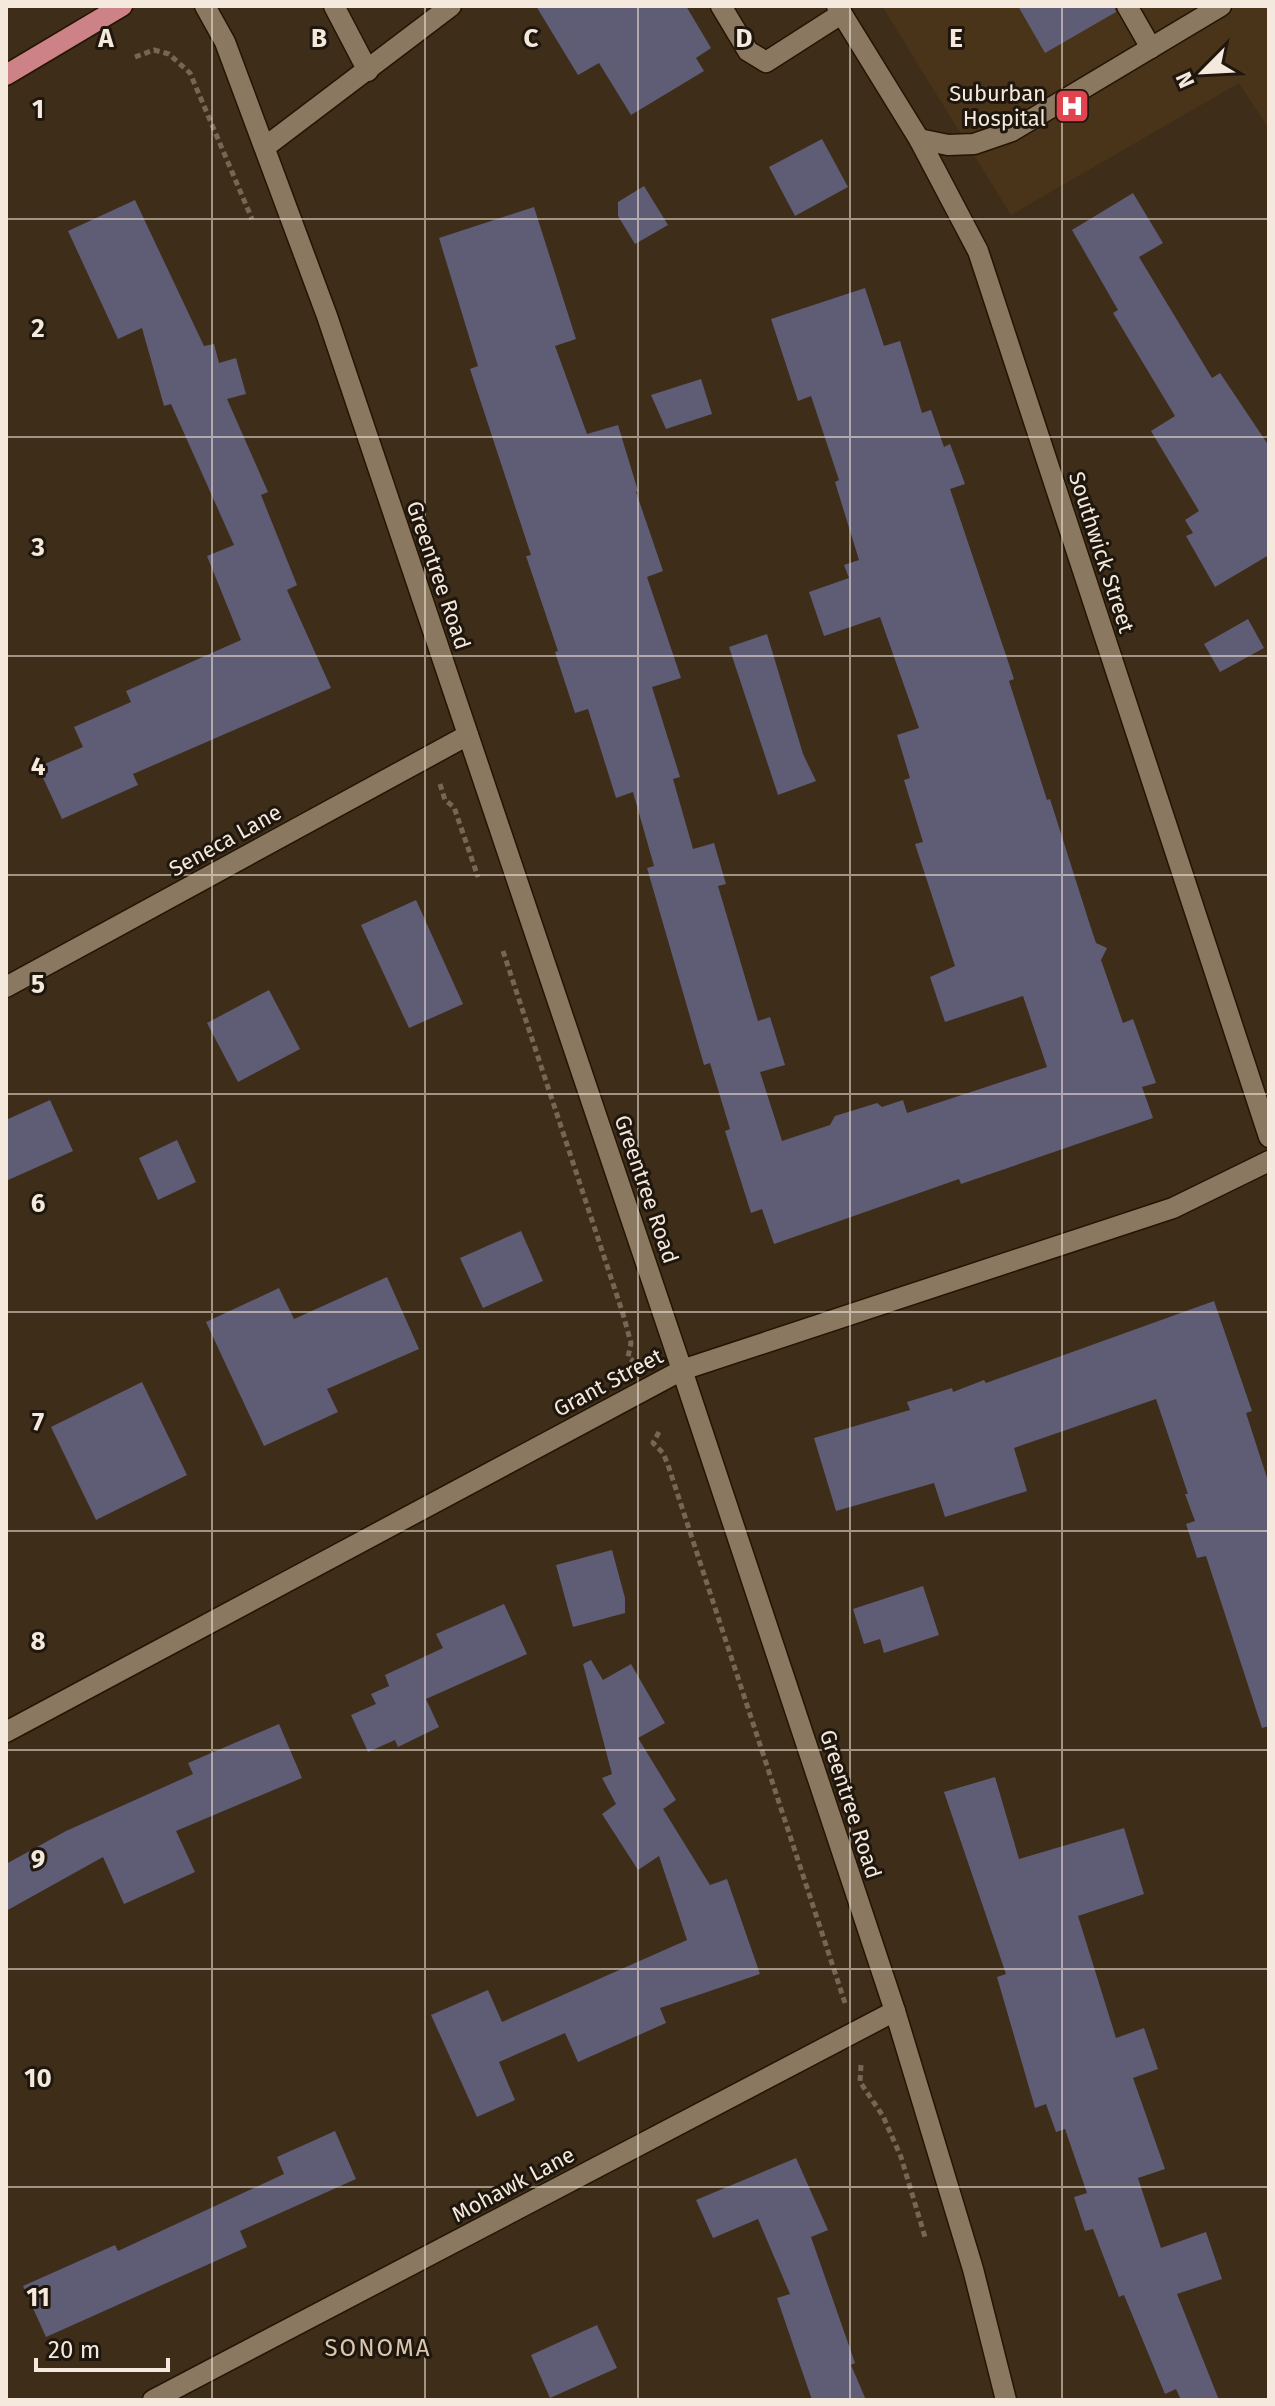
<svg xmlns="http://www.w3.org/2000/svg" width="1275" height="2406" font-family="'Fira Sans',sans-serif">
  <style>
    .built { fill: #493419 }
    .building { fill: #5f5c76 }
    .lines { fill: none; stroke-linecap: round; stroke-linejoin: round }
    .service-casing { stroke: #241502; stroke-width: 23 }
    .minor-casing { stroke: #241502; stroke-width: 23 }
    .tertiary-casing { stroke: #241502; stroke-width: 23 }
    .primary-casing { stroke: #241502; stroke-width: 23 }
    .path { stroke: #766755; stroke-width: 5; stroke-dasharray: 6 4; stroke-linecap: butt }
    .service { stroke: #8b7861; stroke-width: 20 }
    .minor { stroke: #8b7861; stroke-width: 20 }
    .tertiary { stroke: #8b7861; stroke-width: 20 }
    .primary { stroke: #cc8287; stroke-width: 20 }
    .grid { fill: none; stroke: #f4e9dc; stroke-width: 2; stroke-opacity: 0.55 }
    .labels { text-anchor: middle; stroke-width: 6; stroke-linejoin: round; paint-order: stroke }
    .poi-label { font-size: 22px; fill: #f4e9dc; stroke: #1f170e; text-anchor: end }
    .street-label { font-size: 22px; fill: #f4e9dc; stroke: #1f170e }
    .neighbourhood-label { font-size: 24px; letter-spacing: 2px; fill: #dac6ad; stroke: #1f170e }
    .grid-label { font-size: 26px; text-anchor: middle; font-weight: bold; fill: #f4e9dc; stroke: #1f170e; stroke-width: 6; stroke-linejoin: round; paint-order: stroke }
  </style>
  <rect width="100%" height="100%" fill="#3e2d19"/>
  <path class="built" d="M882,6H1269V129L1239,83L1011,215Z"/>
  <g class="building">
    <path d="M536,6H686L711,48L696,58L704,71L631,115L599,63L578,75Z"/>
    <path d="M1018,6H1114L1116,12L1045,53Z"/>
    <path d="M822,139L848,187L795,216L769,167Z"/>
    <path d="M644,186L668,225L635,244L618,216V202Z"/>
    <path d="M1133,193L1163,243L1139,257L1212,378L1220,373L1269,446V555L1215,587L1186,536L1193,533L1185,520L1199,511L1151,431L1175,416L1113,313L1118,310L1072,230Z"/>
    <path d="M135,200L204,346L214,344L219,363L236,358L246,394L227,399L268,492L261,495L297,585L287,590L331,688L133,774L138,785L62,819L38,767L83,747L74,727L131,702L126,691L241,640L207,556L234,545L171,404L164,406L142,328L118,339L68,231Z"/>
    <path d="M534,207L576,339L555,346L587,434L618,425L638,491L636,492L663,571L647,577L681,678L652,687L680,777L673,779L693,849L714,843L726,884L718,886L758,1021L770,1017L785,1065L760,1072L782,1141L830,1125L835,1116L877,1103L882,1107L903,1100L907,1113L1047,1067L1023,996L945,1022L930,977L955,966L915,844L923,842L904,780L910,778L897,735L919,728L880,617L824,636L809,592L849,578L844,565L859,560L835,482L839,480L811,396L798,401L771,319L865,288L884,346L900,341L922,413L931,410L944,447L950,444L958,465L965,484L950,489L1014,679L1009,681L1047,800L1050,799L1090,925L1096,943L1107,948L1101,960L1123,1023L1133,1019L1156,1083L1142,1087L1153,1118L961,1184L959,1179L774,1244L762,1209L751,1213L725,1131L730,1129L710,1063L704,1065L647,868L654,866L633,792L616,798L588,709L575,713L555,652L558,651L526,556L531,555L470,369L478,366L439,238Z"/>
    <path d="M701,379L712,414L666,429L651,395Z"/>
    <path d="M1248,619L1264,648L1220,672L1204,644Z"/>
    <path d="M767,634L803,754L816,781L778,795L729,647Z"/>
    <path d="M416,900L463,1004L409,1028L361,925Z"/>
    <path d="M269,990L300,1049L238,1082L207,1023Z"/>
    <path d="M50,1100L73,1151L6,1181V1120Z"/>
    <path d="M177,1140L196,1182L158,1200L139,1158Z"/>
    <path d="M521,1231L543,1281L483,1308L460,1258Z"/>
    <path d="M387,1277L419,1349L327,1389L338,1412L264,1446L206,1322L279,1288L294,1319Z"/>
    <path d="M1214,1301L1252,1411L1246,1413L1269,1484V1726L1262,1728L1206,1556L1197,1558L1186,1524L1195,1521L1185,1494H1188L1156,1399L1014,1448L1027,1491L945,1517L934,1483L836,1511L814,1438L910,1410L907,1402L952,1388L953,1392L984,1380L986,1383Z"/>
    <path d="M142,1382L187,1475L96,1520L51,1427Z"/>
    <path d="M612,1550L625,1598V1613L573,1627L556,1565Z"/>
    <path d="M923,1586L939,1635L884,1653L880,1639L864,1644L853,1609Z"/>
    <path d="M504,1604L527,1654L426,1699L439,1727L398,1747L395,1740L368,1752L351,1715L376,1704L371,1694L389,1686L385,1675L443,1648L436,1634Z"/>
    <path d="M591,1660L603,1680L631,1664L665,1723L638,1738L676,1800L663,1809L710,1885L727,1879L760,1974L660,2008L666,2023L578,2062L565,2033L499,2062L515,2100L477,2117L431,2015L488,1990L502,2022L687,1940L659,1856L638,1870L602,1814L616,1804L602,1778L612,1774L583,1664Z"/>
    <path d="M279,1724L302,1778L176,1831L195,1872L124,1904L103,1857L6,1911V1864L66,1831L193,1774L188,1763Z"/>
    <path d="M995,1777L1019,1859L1124,1828L1144,1894L1078,1916L1116,2038L1144,2028L1158,2069L1133,2078L1165,2169L1138,2178L1161,2248L1206,2232L1222,2279L1177,2294L1219,2400H1181L1176,2389L1165,2394L1124,2295L1119,2297L1093,2229L1085,2231L1074,2197L1087,2193L1065,2129L1056,2132L1046,2104L1035,2108L997,1977L1006,1974L944,1792Z"/>
    <path d="M335,2131L356,2179L240,2231L247,2247L46,2337L23,2286L115,2245L118,2251L284,2174L277,2157Z"/>
    <path d="M796,2158L828,2230L811,2237L855,2363L851,2365L866,2400H812L777,2298L790,2294L758,2219L713,2238L696,2200Z"/>
    <path d="M597,2325L617,2368L550,2398L531,2355Z"/>
  </g>
  <g class="lines">
    <g class="service-casing">
      <g id="service">
        <path d="M334,6L368,71"/>
        <path d="M721,6L748,51L766,62L841,14"/>
        <path d="M1127,6L1151,48"/>
        <path d="M919,139L948,145L974,144L1012,131L1221,6"/>
        <path d="M265,147L451,6"/>
      </g>
    </g>
    <g class="minor-casing">
      <g id="minor">
        <path d="M837,6L919,139L978,251L1269,1137"/>
        <path d="M6,987L468,735"/>
        <path d="M6,1732L682,1370L1173,1208L1269,1161"/>
        <path d="M153,2400L895,2011"/>
      </g>
    </g>
    <g class="tertiary-casing">
      <path id="tertiary" d="M205,6L225,42L327,316L682,1370L895,2011L973,2269L1006,2400"/>
    </g>
    <g class="primary-casing">
      <path id="primary" d="M6,75L122,6"/>
    </g>
    <g class="path">
      <path d="M135,57L154,50L169,54L190,73L252,219"/>
      <path d="M440,784L445,800L454,807L478,877"/>
      <path d="M503,951L623,1314L631,1343L628,1357L633,1361"/>
      <path d="M659,1432L653,1443L663,1453L668,1465L845,2003"/>
      <path d="M861,2065L860,2082L883,2116L901,2157L925,2237"/>
    </g>
    <use href="#service" class="service"/>
    <use href="#minor" class="minor"/>
    <use href="#tertiary" class="tertiary"/>
    <use href="#primary" class="primary"/>
  </g>
  <path class="grid" d="M212,6V2400M425,6V2400M638,6V2400M850,6V2400M1062,6V2400M6,219H1269M6,437H1269M6,656H1269M6,875H1269M6,1094H1269M6,1312H1269M6,1531H1269M6,1750H1269M6,1969H1269M6,2187H1269"/>
  <defs>
    <g id="hospital-square" transform="scale(1.8)"><rect x="-9" y="-9" width="18" height="18" rx="4" fill="#e0444e" stroke="#1f170e"/><path d="M-5-5h3v3.5h4V-5h3V5h-3V1.5h-4V5h-3Z" fill="#fff"/></g>
  </defs>
  <g fill-rule="evenodd">
    <use href="#hospital-square" x="1072" y="106"/>
  </g>
  <g class="labels">
    <g class="poi-label">
      <text x="1046" y="101">Suburban<tspan x="1046" dy="25">Hospital</tspan></text>
    </g>
    <g class="street-label">
      <text transform="translate(1102 552) rotate(72)" y="8">Southwick Street</text>
      <text transform="translate(439 575) rotate(71)" y="8">Greentree Road</text>
      <text transform="translate(225 840) rotate(-29)" y="8">Seneca Lane</text>
      <text transform="translate(647 1189) rotate(71)" y="8">Greentree Road</text>
      <text transform="translate(608 1382) rotate(-28)" y="8">Grant Street</text>
      <text transform="translate(851 1804) rotate(72)" y="8">Greentree Road</text>
      <text transform="translate(513 2184) rotate(-28)" y="8">Mohawk Lane</text>
    </g>
    <g class="neighbourhood-label">
      <text x="378" y="2356">SONOMA</text>
    </g>
  </g>
  <g class="grid-label">
    <text x="106" y="47">A</text>
    <text x="319" y="47">B</text>
    <text x="531" y="47">C</text>
    <text x="744" y="47">D</text>
    <text x="956" y="47">E</text>
    <text x="38" y="118">1</text>
    <text x="38" y="337">2</text>
    <text x="38" y="556">3</text>
    <text x="38" y="775">4</text>
    <text x="38" y="993">5</text>
    <text x="38" y="1212">6</text>
    <text x="38" y="1431">7</text>
    <text x="38" y="1650">8</text>
    <text x="38" y="1868">9</text>
    <text x="38" y="2087">10</text>
    <text x="38" y="2306">11</text>
  </g>
  <rect width="1275" height="2406" fill="none" stroke="#f4e9dc" stroke-width="16"/>
  <g transform="translate(1203 72) rotate(246)" stroke="#1f170e" stroke-width="6" paint-order="stroke">
  <path d="M0-6L14 30L0 20L-14 30Z" fill="#f4e9dc"/>
  <text y="-12" font-size="22" font-weight="bold" text-anchor="middle" fill="#f4e9dc">N</text>
  </g>
  <path d="M36 2358v12h132v-12" fill="none" stroke="#f4e9dc" stroke-width="4"/>
  <text x="48" y="2358" font-size="24" fill="#f4e9dc" stroke="#1f170e" stroke-width="6" paint-order="stroke">20 m</text>
</svg>
